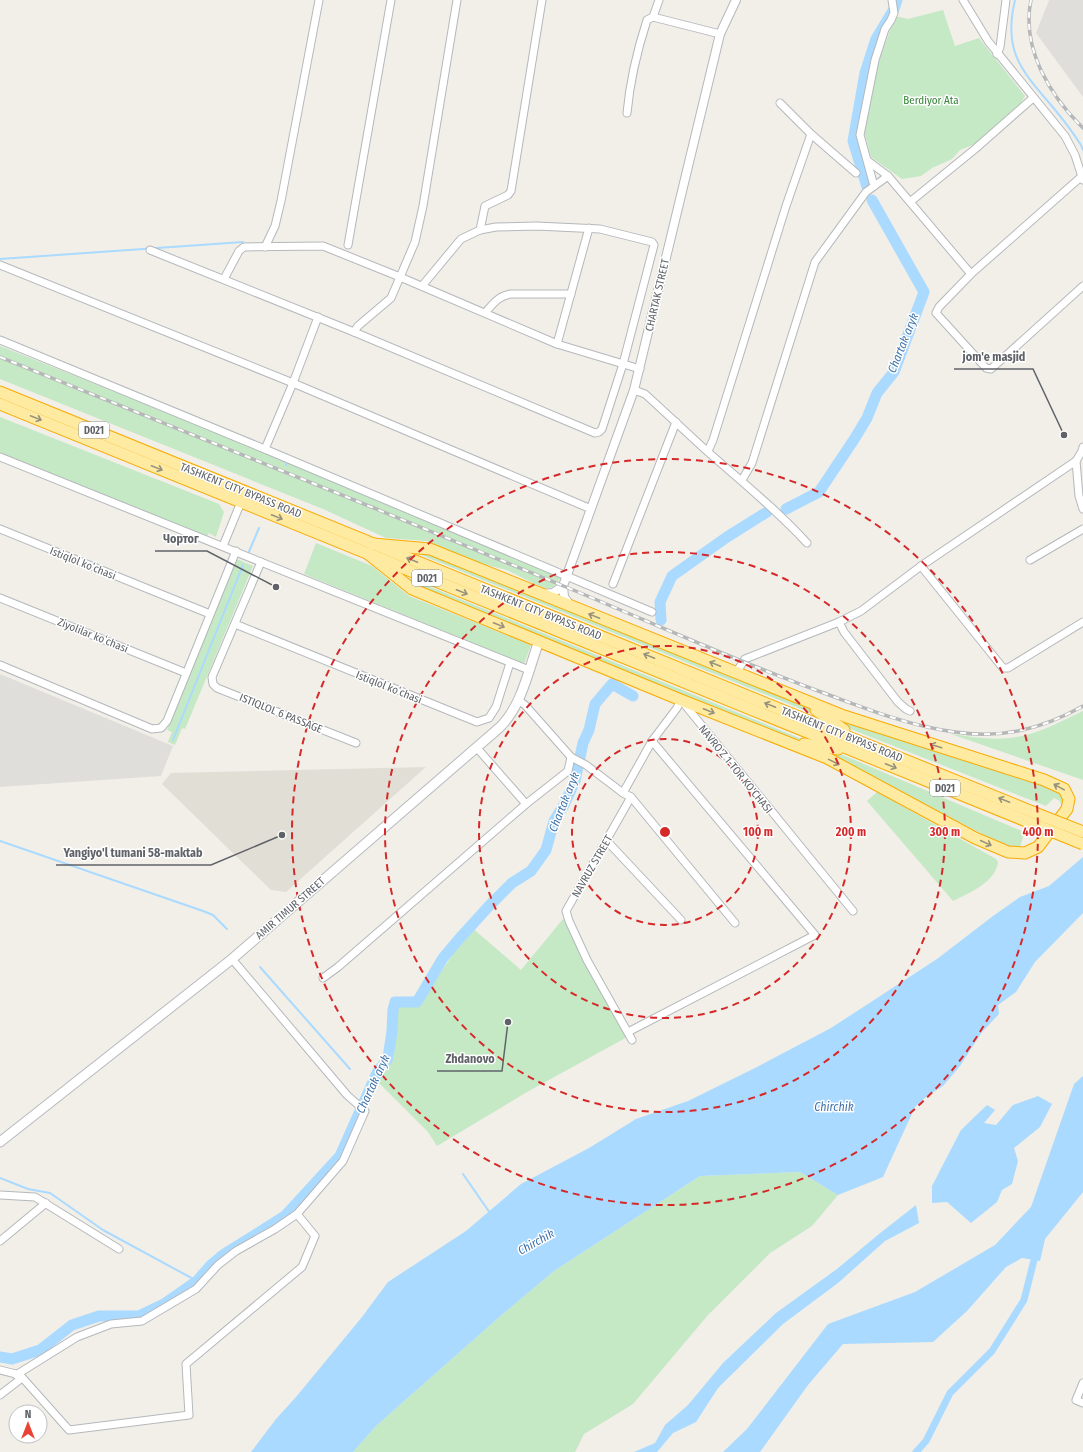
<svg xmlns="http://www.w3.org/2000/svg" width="1083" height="1452" font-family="'Fira Sans Condensed',sans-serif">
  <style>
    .industrial { fill: #e0deda }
    .education { fill: #e1ded6 }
    .green { fill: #c5e8c5 }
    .water { fill: #aadaff }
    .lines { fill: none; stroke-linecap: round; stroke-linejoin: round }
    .stream { stroke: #aadaff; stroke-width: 2 }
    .canal { stroke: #aadaff; stroke-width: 7 }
    .river { stroke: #aadaff; stroke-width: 11 }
    .minor-casing { stroke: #b5b8bc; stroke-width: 9 }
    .tertiary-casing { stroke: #b5b8bc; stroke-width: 10 }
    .secondary-casing { stroke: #b6babf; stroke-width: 11 }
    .trunk-casing { stroke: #f9ab00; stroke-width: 13 }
    .minor { stroke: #fff; stroke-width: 7 }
    .tertiary { stroke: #fff; stroke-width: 8 }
    .secondary { stroke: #fff; stroke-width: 9 }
    .trunk { stroke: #feeaa1; stroke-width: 11 }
    .rail-casing { stroke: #b6b7b8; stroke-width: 3.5 }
    .rail { stroke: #fff; stroke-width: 2; stroke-dasharray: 6; stroke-linecap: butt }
    .trunk-bridge-casing { stroke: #f9ab00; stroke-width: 13; stroke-linecap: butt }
    .trunk-bridge { stroke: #feeaa1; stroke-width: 11 }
    .oneway { stroke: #97927c }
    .ring { fill: none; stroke: #d62828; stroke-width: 2; stroke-dasharray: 7 5 }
    .labels { text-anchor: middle; stroke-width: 3; stroke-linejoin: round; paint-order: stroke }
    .shield { fill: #fff; stroke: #8f9295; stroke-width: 1 }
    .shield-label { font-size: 10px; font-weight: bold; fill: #5f6368 }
    .park-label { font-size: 11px; fill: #348238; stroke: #fff }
    .street-label { font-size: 11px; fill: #5f6368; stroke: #fff }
    .water-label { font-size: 12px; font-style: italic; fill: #4174aa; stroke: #fff }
    .centre { fill: #d62828; stroke: #fff; stroke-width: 2 }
    .ring-label { font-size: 12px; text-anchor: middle; font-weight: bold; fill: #d62828; stroke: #fff; stroke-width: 3; stroke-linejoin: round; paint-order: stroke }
    .leader { fill: none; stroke: #5f6368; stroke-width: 1.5 }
    .callout-dot { fill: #5f6368; stroke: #fff; stroke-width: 1.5 }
    .callout-label { font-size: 12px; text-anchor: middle; font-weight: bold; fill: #5f6368; stroke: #fff; stroke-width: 3; stroke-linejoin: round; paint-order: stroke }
  </style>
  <rect width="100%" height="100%" fill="#f1efe8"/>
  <g class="industrial">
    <path d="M1049,0H1083V97L1036,33Z"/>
    <path d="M0,674L173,746L161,776L0,787Z"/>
  </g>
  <path class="education" d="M426,767L286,892L271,890L162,784L171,773Z"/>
  <g class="green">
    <path d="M943,10L955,46L979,38L1025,96L1021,103L975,144L960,150L952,159L932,168L921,176L902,179L871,157L864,131L878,64L895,16L908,19Z"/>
    <path d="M0,346L264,451L561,576C557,585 553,589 543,588L507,570L479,563L427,541L386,538L323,509L0,379Z"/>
    <path d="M0,417L219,504L224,512L216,537L209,533L207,537L0,453Z"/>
    <path d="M316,543L372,566L409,596L531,645L524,664L304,574Z"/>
    <path d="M414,552H430L807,707L816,715Z"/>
    <path d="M237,559L253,566L185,729L182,728L175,745L168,742L172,732L167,730Z"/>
    <path d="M406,577L804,740L787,738L414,585Z"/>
    <path d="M1083,711V780L951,734C973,737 995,741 1017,737C1040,733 1062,721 1083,711Z"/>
    <path d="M834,716L1032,779L1059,791L1064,800L1062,808L1060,801L1054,798L1046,806L848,728Z"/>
    <path d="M820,751L838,753L1024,832L1020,848L1014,849L1004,845Z"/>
    <path d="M877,792L996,859L998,862C996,882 969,893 953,901L867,801Z"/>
    <path d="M563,919L568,924L629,1036L527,1092L437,1146L428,1132L377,1081L383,1069L394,1058L396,1008L399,1004L419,1005L471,927L521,970Z"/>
    <path d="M800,1172L838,1195L812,1226L770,1253L708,1315L633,1404L584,1434L575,1452H353L376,1426L497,1319L554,1271L700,1176Z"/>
  </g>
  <g class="water">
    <path d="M1083,857V913L1035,962L1016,992L998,1005L999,1014L982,1032L960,1066L943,1086L927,1096L915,1107L883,1177L838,1195L800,1172L700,1176L554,1271L497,1319L376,1426L353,1452H251L276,1419L296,1397L362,1317L388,1282L466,1231L521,1184L589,1148L636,1119L688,1101L757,1067L831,1028L937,959L993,916L1020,897L1049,886Z"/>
    <path d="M1083,1076V1192L1045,1239L1040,1261L1022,1258L1006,1267L967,1311L933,1342L843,1344L808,1385L760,1452H723L747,1429L828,1324L915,1292L995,1245L1031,1207L1074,1084Z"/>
    <path d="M1038,1096L1052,1104L1040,1127L1014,1148L1018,1161L1012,1184L1002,1190L997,1202L971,1223L947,1202L932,1203V1186L961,1130L987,1105L995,1110L984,1123L996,1125L1013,1105Z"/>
    <path d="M916,1205L919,1223L885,1241L838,1283L783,1324L718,1388L696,1422L673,1433L657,1452H634L655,1443L665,1425L688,1405L723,1363L776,1313L837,1269L879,1234Z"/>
  </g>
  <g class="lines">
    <g class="stream">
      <path d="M1015,0C1003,50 1020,69 1051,105C1062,118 1072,131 1081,145L1083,150"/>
      <path d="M0,259L243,242"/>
      <path d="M286,465L287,462"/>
      <path d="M248,554L259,528"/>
      <path d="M173,740L243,565"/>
      <path d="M0,841L203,911L213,915L227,929"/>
      <path d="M260,967L350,1069"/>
      <path d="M463,1174L490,1213"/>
      <path d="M0,1178L28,1189L50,1193L103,1230L197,1281"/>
    </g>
    <path class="canal" d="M916,1452L926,1441L950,1393L992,1351L1024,1300L1034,1260"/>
    <g class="river">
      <path d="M867,187L853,141L865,73L876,39L894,9L897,0"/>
      <path d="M786,509L819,492L855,438L867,418L877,393L894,372L924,292L872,200"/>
      <path d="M661,620L660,602L672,576L727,537L767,512"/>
      <path d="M0,1357L12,1359L40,1350L72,1325L99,1316H139L164,1304L197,1281L210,1266L223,1255L285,1216L340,1156L377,1073L388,1058L392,1031L393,1010L395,1002H417L443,958L459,939L489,906L512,883L531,871L546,850L554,821L564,805L575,781L583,743L589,730L595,704L612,684L633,696"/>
    </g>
    <g class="minor-casing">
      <g id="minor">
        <path d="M963,0L988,41L1065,136L1075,155L1083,180"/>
        <path d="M653,17L720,34"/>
        <path d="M997,54L1000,47L1006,0"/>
        <path d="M780,103L811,134L856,173"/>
        <path d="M627,113C630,80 637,51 647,20L653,17L659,0"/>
        <path d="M868,161L888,176"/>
        <path d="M1082,176L971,274L939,307L936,313L986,368L991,369L1083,286"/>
        <path d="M874,186L860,135L875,60L885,29L891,20L894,13L892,0"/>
        <path d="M910,202L975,149L1033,98"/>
        <path d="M480,230L485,206L508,195L511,191L542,0"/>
        <path d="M348,245L391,0"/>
        <path d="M265,247L275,226L281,201L319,0"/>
        <path d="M150,250L354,332L595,433L599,432L602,429L623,364L654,245L652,242L600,229L536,226L496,227L480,230L461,239L422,286"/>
        <path d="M0,265L293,383L591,509"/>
        <path d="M224,279L239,251L244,247L323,246L400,277L557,344L640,369"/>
        <path d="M485,313C493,304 498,296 511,294H571"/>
        <path d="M354,332L358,326L391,298L415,242L423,206L457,0"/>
        <path d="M0,340L267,450L652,612"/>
        <path d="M557,344L589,228"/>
        <path d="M634,390L645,394C666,413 687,433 708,452C742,482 777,510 807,543"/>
        <path d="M265,449L293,383L318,317"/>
        <path d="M708,451L713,440L786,206L811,134"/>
        <path d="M0,457L529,670"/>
        <path d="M1076,461L1079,496L1083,509"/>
        <path d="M742,480L752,463L815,262L866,192L888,176L971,274"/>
        <path d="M0,529L210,614"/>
        <path d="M223,546L241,502"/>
        <path d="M1030,560L1083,529"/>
        <path d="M261,562L212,677L213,684L217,688L356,743"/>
        <path d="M921,566L1003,668H1008L1083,622"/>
        <path d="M613,584L676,422"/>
        <path d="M0,598L186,673"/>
        <path d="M839,622L844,632L898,702L906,709L910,711"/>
        <path d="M235,624L477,722L489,718L496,707L510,663"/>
        <path d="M0,665L152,729L161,728L167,721L236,551"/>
        <path d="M736,673L745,659L839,622L861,611L921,566L1076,461L1082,451L1083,447"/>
        <path d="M518,700L525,705L571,757L586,765L623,793"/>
        <path d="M477,748L526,804"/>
        <path d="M631,797L735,923"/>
        <path d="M606,840L681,920"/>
        <path d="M323,978L338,967L526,804L568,771L571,757"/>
        <path d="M628,1032L815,935L652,741"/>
        <path d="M632,1040L587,960L569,921L566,911L631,797L623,793L652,741L677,708L681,700L853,911"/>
        <path d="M0,1195L35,1197L119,1249"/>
        <path d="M0,1241L46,1203"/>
        <path d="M0,1370L20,1375L69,1430L189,1415L186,1364L302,1267L315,1236L297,1214"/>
        <path d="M16,1375L77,1337L111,1324L142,1321L196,1289L218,1265L236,1251L275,1229L297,1214L343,1161L365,1111L347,1095L232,959"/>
        <path d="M1083,1383L1076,1400L1083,1403"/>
        <path d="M0,1395L22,1378"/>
      </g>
    </g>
    <g class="tertiary-casing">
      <g id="tertiary">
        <path d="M563,586L634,390L720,34L736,0"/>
        <path d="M542,594L553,593L563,586L564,597L570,605"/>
      </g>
    </g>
    <g class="secondary-casing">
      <path id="secondary" d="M0,1142L232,959L499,728C522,706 528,671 539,641"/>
    </g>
    <g class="trunk-casing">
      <g id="trunk">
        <path d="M0,392L1040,815"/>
        <path d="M0,404L1036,825"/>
        <path d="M367,553L412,589L681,700L827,758L975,838L1008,852L1025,853L1038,847L1067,809L1069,799L1064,789L1044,780L844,716L430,549L373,544"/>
        <path d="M816,710L844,730"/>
        <path d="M804,744L838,749"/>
      </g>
    </g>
    <use href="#minor" class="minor"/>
    <use href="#tertiary" class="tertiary"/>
    <use href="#secondary" class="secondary"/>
    <use href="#trunk" class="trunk"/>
    <g class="rail-casing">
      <g id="rail">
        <path d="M1031,0C1021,48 1050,96 1083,128"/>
        <path d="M0,357C193,435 386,512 578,592C659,626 739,662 821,692C865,708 908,726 955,732C1002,739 1042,729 1083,706"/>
      </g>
    </g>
    <use href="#rail" class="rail"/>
    <g class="trunk-bridge-casing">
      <g id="trunk-bridge">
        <path d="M1040,815L1083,832"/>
        <path d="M1036,825L1083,844"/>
      </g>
    </g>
    <use href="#trunk-bridge" class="trunk-bridge"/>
  </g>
  <defs><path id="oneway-shaft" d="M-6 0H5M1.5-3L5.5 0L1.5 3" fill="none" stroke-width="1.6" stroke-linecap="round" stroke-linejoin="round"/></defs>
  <g class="oneway">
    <use href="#oneway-shaft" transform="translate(36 418) rotate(22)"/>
    <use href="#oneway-shaft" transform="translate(157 468) rotate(22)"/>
    <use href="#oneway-shaft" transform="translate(277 517) rotate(22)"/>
    <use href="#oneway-shaft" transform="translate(412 560) rotate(-158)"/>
    <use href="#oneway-shaft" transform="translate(462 592) rotate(22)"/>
    <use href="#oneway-shaft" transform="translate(594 616) rotate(-158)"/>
    <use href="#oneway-shaft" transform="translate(499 625) rotate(22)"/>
    <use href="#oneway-shaft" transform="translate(649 656) rotate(-158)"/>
    <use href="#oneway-shaft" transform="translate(715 664) rotate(-158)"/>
    <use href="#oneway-shaft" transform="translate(770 705) rotate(-158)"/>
    <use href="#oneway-shaft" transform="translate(709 711) rotate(22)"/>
    <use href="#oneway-shaft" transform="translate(936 746) rotate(-162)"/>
    <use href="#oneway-shaft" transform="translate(834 762) rotate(26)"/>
    <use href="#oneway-shaft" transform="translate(891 766) rotate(22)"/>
    <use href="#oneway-shaft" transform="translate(1059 787) rotate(-151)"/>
    <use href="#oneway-shaft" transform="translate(1004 800) rotate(-158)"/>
    <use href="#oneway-shaft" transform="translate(986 843) rotate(25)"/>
  </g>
  <g class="ring">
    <circle cx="665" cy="832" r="93"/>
    <circle cx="665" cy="832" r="186"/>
    <circle cx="665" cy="832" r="280"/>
    <circle cx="665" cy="832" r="373"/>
  </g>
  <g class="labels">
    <g class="shield">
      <rect x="79" y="422" width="30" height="16" rx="3"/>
      <rect x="412" y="570" width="30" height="16" rx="3"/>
      <rect x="930" y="780" width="30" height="16" rx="3"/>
    </g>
    <g class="shield-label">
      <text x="94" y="434">D021</text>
      <text x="427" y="582">D021</text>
      <text x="945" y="792">D021</text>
    </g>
    <g class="park-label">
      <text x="931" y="104">Berdiyor Ata</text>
    </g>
    <g class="street-label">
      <text transform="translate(657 295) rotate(-77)" y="4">CHARTAK STREET</text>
      <text transform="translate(241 490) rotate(22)" y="4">TASHKENT CITY BYPASS ROAD</text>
      <text transform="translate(83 563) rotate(22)" y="4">Istiqlol koʻchasi</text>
      <text transform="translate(541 612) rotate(22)" y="4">TASHKENT CITY BYPASS ROAD</text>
      <text transform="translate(93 635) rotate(22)" y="4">Ziyolilar koʻchasi</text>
      <text transform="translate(389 687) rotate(22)" y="4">Istiqlol koʻchasi</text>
      <text transform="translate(281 713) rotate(22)" y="4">ISTIQLOL 6 PASSAGE</text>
      <text transform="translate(842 734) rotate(22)" y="4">TASHKENT CITY BYPASS ROAD</text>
      <text transform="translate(736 769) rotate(51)" y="4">NAVRO'Z 1-TOR KO'CHASI</text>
      <text transform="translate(592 866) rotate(-60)" y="4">NAVRUZ STREET</text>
      <text transform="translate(290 908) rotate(-41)" y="4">AMIR TIMUR STREET</text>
    </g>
    <g class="water-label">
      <text transform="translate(903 343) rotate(-68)" y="4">Chartak aryk</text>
      <text transform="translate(564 802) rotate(-68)" y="4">Chartak aryk</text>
      <text transform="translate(373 1084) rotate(-65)" y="4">Chartak aryk</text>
      <text x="834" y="1111">Chirchik</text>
      <text transform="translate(536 1242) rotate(-29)" y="4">Chirchik</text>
    </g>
  </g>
  <circle cx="665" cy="832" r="6" class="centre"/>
  <g class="ring-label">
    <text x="758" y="836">100 m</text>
    <text x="851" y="836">200 m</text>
    <text x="945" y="836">300 m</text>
    <text x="1038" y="836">400 m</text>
  </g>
  <path class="leader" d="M1064 435L1033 369H954M276 587L207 551H155M282 835L211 865H56M508 1022L502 1071H437"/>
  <g class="callout-dot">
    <circle cx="1064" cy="435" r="4"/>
    <circle cx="276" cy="587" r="4"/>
    <circle cx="282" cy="835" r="4"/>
    <circle cx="508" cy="1022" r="4"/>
  </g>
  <g class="callout-label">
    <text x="994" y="361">jom'e masjid</text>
    <text x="181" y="543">Чортог</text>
    <text x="133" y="857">Yangiyo'l tumani 58-maktab</text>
    <text x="470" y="1063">Zhdanovo</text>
  </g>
  <g transform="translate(28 1424)"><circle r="19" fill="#ffffff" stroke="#bfc1c3"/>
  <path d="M0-3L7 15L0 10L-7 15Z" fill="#ea4335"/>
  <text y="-6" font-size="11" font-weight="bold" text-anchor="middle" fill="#5f6368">N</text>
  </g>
</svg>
